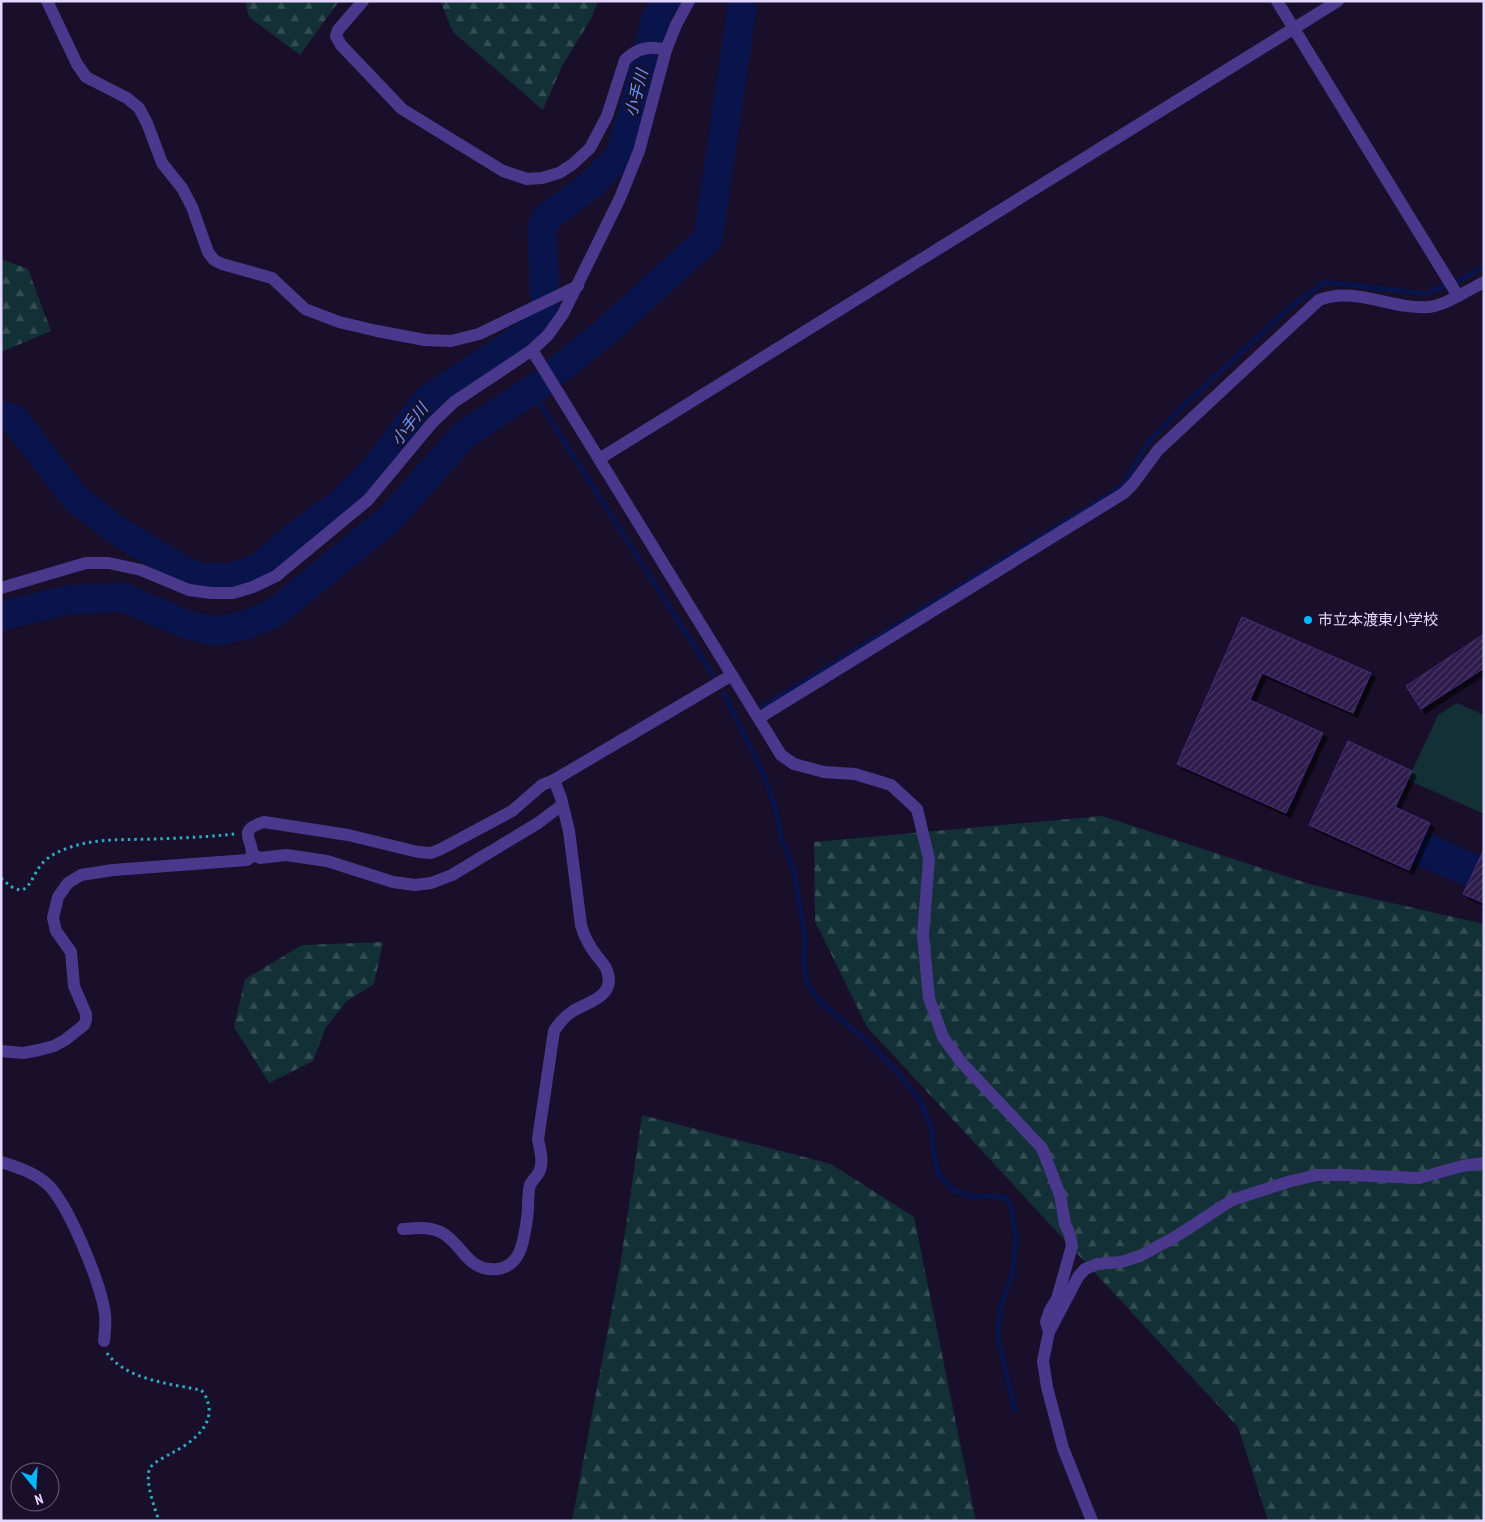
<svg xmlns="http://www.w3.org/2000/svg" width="1485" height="1522" font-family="'PT Sans Narrow','Noto Sans JP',sans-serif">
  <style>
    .forest { fill: url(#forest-firs) }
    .park { fill: #123035 }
    .water { fill: #08144b }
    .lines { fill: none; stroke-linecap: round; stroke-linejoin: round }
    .stream { stroke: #08144b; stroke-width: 5 }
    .river { stroke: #08144b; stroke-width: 29 }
    .building { fill: url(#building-hatch); stroke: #492b7a; filter: url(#shadow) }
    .path { stroke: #29afc2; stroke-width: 3; stroke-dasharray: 2.5 4; stroke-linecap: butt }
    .minor { stroke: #4a388c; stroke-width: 12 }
    .poi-dot { fill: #04b8ff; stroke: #190f2a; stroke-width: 2 }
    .labels { text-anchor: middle; stroke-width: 4.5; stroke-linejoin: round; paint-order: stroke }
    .poi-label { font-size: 15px; fill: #e4d8ff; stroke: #190f2a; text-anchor: start }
    .water-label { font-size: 16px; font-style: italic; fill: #669dff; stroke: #190f2a }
  </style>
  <defs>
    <pattern id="forest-firs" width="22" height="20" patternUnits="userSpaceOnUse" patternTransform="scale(1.25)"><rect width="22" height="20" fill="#123035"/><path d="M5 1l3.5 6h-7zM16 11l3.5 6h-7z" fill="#344d53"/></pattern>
    <pattern id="building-hatch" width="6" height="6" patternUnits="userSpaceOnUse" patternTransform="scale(1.25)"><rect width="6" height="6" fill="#2d1a4c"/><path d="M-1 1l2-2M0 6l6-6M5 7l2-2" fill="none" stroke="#4b3b67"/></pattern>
    <filter id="shadow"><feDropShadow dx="4.5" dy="4.5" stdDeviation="0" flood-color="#0009"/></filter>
  </defs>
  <rect width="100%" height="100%" fill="#190f2a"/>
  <g class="forest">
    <path d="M245,1H339L300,55L249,17Z"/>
    <path d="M440,1H598L591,19L562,66L543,110L453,32Z"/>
    <path d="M1,259L28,269L51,331L1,352Z"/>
    <path d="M1102,816L1313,885L1484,924V1521H1268L1238,1427L867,1027L815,921L814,842Z"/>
    <path d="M383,942L374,984L347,1001L326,1027L313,1061L269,1083L234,1027L245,979L302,945Z"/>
    <path d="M642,1115L831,1164L914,1217L976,1521H572L621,1260Z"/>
  </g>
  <path class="park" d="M1457,703L1484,715V814L1408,780L1438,715Z"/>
  <path class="water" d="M1426,832L1481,856L1467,887L1412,863Z"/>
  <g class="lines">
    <g class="stream">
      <path d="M532,391L714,677"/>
      <path d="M724,693L764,776L775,807L782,840L794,871L805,936L804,964L807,982L819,1001L868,1042L900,1075L921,1102L931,1127L934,1153L938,1174L953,1190L972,1197L996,1196L1006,1198L1011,1206L1016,1239L1013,1272L1000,1309L998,1337L1015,1411"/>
      <path d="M764,706L1123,486L1148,443L1182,407L1289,308L1325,282L1426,294L1461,279L1484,267"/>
    </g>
    <g class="river">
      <path d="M559,369L603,334L708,239L743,1"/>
      <path d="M1,416L13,418L76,499L119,532L193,576L228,578L257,569L303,530L339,505L373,471L428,399L536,328L545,311L542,228L547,217L591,185L619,156L632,117L656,18L665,1"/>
      <path d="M1,616L67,600L122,597L191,626L217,631L242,626L273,614L388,520L464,435L538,386"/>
    </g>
  </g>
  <g class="building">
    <path d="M1242,617L1371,673L1353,713L1262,673L1250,700L1323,733L1286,813L1177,764Z"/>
    <path d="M1484,634V668L1421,709L1406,686Z"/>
    <path d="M1348,741L1412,771L1395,807L1430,823L1409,870L1309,825Z"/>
    <path d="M1484,849V903L1463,894Z"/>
  </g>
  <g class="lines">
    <g class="path">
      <path d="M1,878C32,908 28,873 47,859C54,853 62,850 71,847C98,838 126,840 154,839C181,838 208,837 235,834"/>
      <path d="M107,1353C126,1380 171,1384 201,1390C206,1395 208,1401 209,1408C211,1429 189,1444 172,1453C165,1457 155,1461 150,1468C144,1480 155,1509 159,1521"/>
    </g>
    <g class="minor">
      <path d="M47,1L77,64L86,77L127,98L139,108L147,123L162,163L182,188L192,207L208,252L214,260L222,264L272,278L305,309L339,322L377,331L425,340L451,341L479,334L578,286"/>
      <path d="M363,1L338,30L336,36L341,45L402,109L503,171L527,179L542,178L559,173L573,164L590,148L607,116L625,60C637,48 650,45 666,50"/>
      <path d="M1277,1L1458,296L1484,282"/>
      <path d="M532,350L781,755L794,764L824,772L855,774L891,785L917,809L929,859L923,935L929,998L943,1037L961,1062L1042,1148L1060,1195L1065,1224L1070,1235L1072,1246L1057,1299L1050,1310L1046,1322L1049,1332"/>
      <path d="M599,459L1338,1"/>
      <path d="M1,588L86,563H109L141,570L189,590L211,593H233L253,587L276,576L368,500L432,423L454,402L532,350L548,335L563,314L620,198L639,151L666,50L676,25L689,1"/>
      <path d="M759,718L1124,493L1133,484L1158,450L1319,300C1357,286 1391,310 1429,307C1439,306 1449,301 1458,296"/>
      <path d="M252,854L260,858L286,855L327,861L393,882L415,885L431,883L452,875L538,823L562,805"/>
      <path d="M1,1051L23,1053L39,1050L54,1046L65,1040L84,1025L86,1020V1014L74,986L71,952L56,931L53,918L58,897L68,883L81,875L113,870L247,860L251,857C257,842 233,831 264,822L348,835L418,852L431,853L441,849L512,811L542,785L554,780L732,675"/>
      <path d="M1,1162C17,1167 33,1172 46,1183C68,1202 101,1284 105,1314C106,1323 105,1332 104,1341"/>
      <path d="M403,1229C417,1228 431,1226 444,1234C455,1241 461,1252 471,1261C486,1274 510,1272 519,1253C524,1243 525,1230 527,1219C529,1208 527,1196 530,1185C532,1180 537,1177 539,1172C544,1162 540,1150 538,1139L554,1031C559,1023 565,1016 573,1011C590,1001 618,996 606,968C604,964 600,960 597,956C589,946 584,936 581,925L569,831L561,798L554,780"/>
      <path d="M1092,1521L1063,1448L1047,1387L1043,1361L1049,1332L1078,1277L1085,1269L1097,1264L1121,1262L1140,1256L1175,1237L1232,1200L1291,1181L1317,1175H1348L1419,1178L1462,1166L1484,1163"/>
    </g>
  </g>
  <circle class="poi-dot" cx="1308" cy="620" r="5"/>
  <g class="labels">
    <g class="poi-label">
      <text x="1318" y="625">市立本渡東小学校</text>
    </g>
    <g class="water-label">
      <text transform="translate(636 93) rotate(-75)" y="6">小手川</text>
      <text transform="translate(409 424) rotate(-52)" y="6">小手川</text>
    </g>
  </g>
  <rect width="1485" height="1522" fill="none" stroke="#e4d8ff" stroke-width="5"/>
  <g transform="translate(35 1487) rotate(162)"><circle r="24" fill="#190f2a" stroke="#6a5f7f"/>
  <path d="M0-4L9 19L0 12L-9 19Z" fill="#04b8ff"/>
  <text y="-8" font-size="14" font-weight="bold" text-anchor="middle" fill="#e4d8ff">N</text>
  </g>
</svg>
